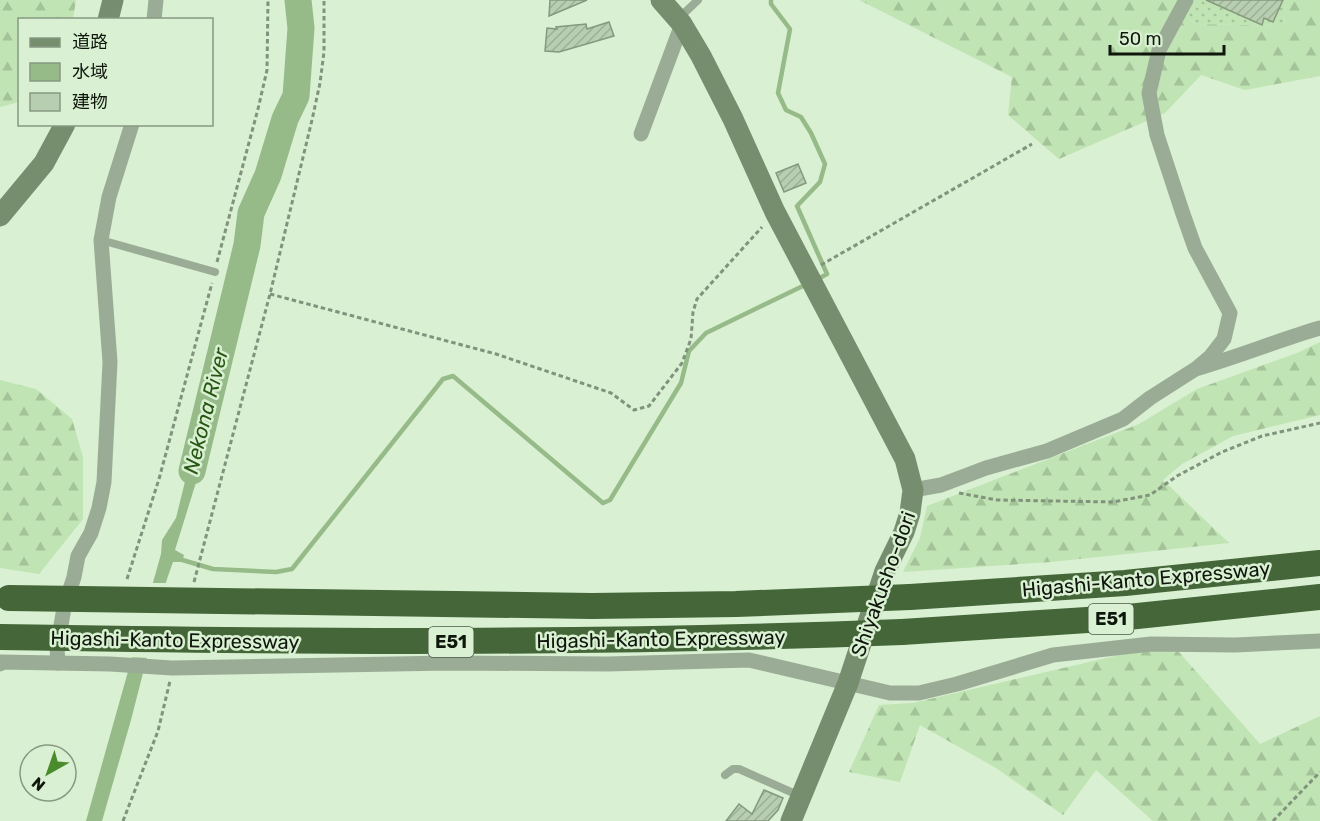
<svg xmlns="http://www.w3.org/2000/svg" width="1320" height="821" font-family="Rubik,'Noto Sans JP',sans-serif">
  <style>
    .grass { fill: url(#grass-dots) }
    .forest { fill: url(#forest-firs) }
    .water { fill: #96bb89 }
    .pier { fill: #d9f0d2 }
    .lines { fill: none; stroke-linecap: round; stroke-linejoin: round }
    .stream { stroke: #96bb89; stroke-width: 4.5 }
    .river { stroke: #96bb89; stroke-width: 27 }
    .building { fill: url(#building-hatch); stroke: #84997d; stroke-width: 1.5 }
    .path { stroke: #81927d; stroke-width: 3; stroke-dasharray: 4.5 3; stroke-linecap: butt }
    .lane { stroke: #9bac96; stroke-width: 8 }
    .street { stroke: #9bac96; stroke-width: 15 }
    .secondary { stroke: #768e6e; stroke-width: 21 }
    .highway { stroke: #446639; stroke-width: 26 }
    .highway-bridge { stroke: #446639; stroke-width: 26 }
    .labels { text-anchor: middle; stroke-width: 5; stroke-linejoin: round; paint-order: stroke }
    .shield { fill: #d9f0d2; stroke: #4c5848; stroke-width: 1.5 }
    .shield-label { font-size: 18px; font-weight: bold; fill: #0f170d }
    .street-label { font-size: 20px; fill: #0f170d; stroke: #d9f0d2 }
    .water-label { font-size: 21px; font-style: italic; fill: #285714; stroke: #d9f0d2 }
  </style>
  <defs>
    <pattern id="grass-dots" width="8" height="8" patternUnits="userSpaceOnUse" patternTransform="scale(1.5)"><rect width="8" height="8" fill="#c0e4b3"/><path d="M2 2h.1M6 6h.1" fill="none" stroke="#a4c399" stroke-width="1.8" stroke-linecap="round"/></pattern>
    <pattern id="forest-firs" width="22" height="20" patternUnits="userSpaceOnUse" patternTransform="scale(1.5)"><rect width="22" height="20" fill="#c0e4b3"/><path d="M5 1l3.5 6h-7zM16 11l3.5 6h-7z" fill="#a4c399"/></pattern>
    <pattern id="building-hatch" width="6" height="6" patternUnits="userSpaceOnUse" patternTransform="scale(1.5)"><rect width="6" height="6" fill="#b8ceb0"/><path d="M-1 1l2-2M0 6l6-6M5 7l2-2" fill="none" stroke="#9db096"/></pattern>
  </defs>
  <rect width="100%" height="100%" fill="#d9f0d2"/>
  <path class="grass" d="M1183,0H1286L1284,26L1194,24L1180,6Z"/>
  <g class="forest">
    <path d="M0,0H76L73,19L20,20L19,102L0,107Z"/>
    <path d="M859,0H1183L1180,6L1194,24L1284,26L1286,0H1320V76L1245,90L1201,75L1165,113L1059,159L1008,115L1012,77Z"/>
    <path d="M1320,342V415L1233,436L1182,464L1163,480L1229,543L1051,562L903,572L920,538L927,506L1139,424L1197,389L1297,353Z"/>
    <path d="M0,380L36,389L72,419L83,457V519L39,574L0,568Z"/>
    <path d="M1171,643L1260,744L1320,716V821H1153L1096,770L1063,815L996,768L920,725L900,782L849,772L879,705L913,703Z"/>
  </g>
  <path class="water" d="M198,429L205,448L198,476L175,550L184,555L182,562H173L167,579L131,720L102,821H86L161,554L162,540L176,518Z"/>
  <path class="pier" d="M149,583H169L150,658L128,657Z"/>
  <g class="lines">
    <g class="stream">
      <path d="M771,0V4L790,29L778,93L786,110L801,117L811,133L825,164L820,182L797,206L827,274L818,279"/>
      <path d="M179,559L213,569L276,572L292,569L443,379L453,376L603,503L610,500L681,383L689,351L706,333L807,284"/>
    </g>
    <path class="river" d="M192,471L247,245L251,213L268,175L285,119L296,96L301,28L298,0"/>
  </g>
  <g class="building">
    <path d="M550,0H587L549,16Z"/>
    <path d="M1206,0H1283L1273,22L1264,18L1262,25Z"/>
    <path d="M609,22L614,36L559,52L545,51L547,28L557,29L556,27L586,24L587,29Z"/>
    <path d="M798,164L806,183L784,192L776,173Z"/>
    <path d="M764,790L783,798L778,810L768,821H726L739,804L752,814Z"/>
  </g>
  <g class="lines">
    <g class="path">
      <path d="M217,262L258,109L267,70L268,0"/>
      <path d="M821,265L1032,144"/>
      <path d="M270,294L496,354L611,393L634,410L649,406L682,363L691,339L693,312L697,299L762,227"/>
      <path d="M959,493L997,500L1113,502L1150,495L1177,476L1222,452L1262,436L1320,423"/>
      <path d="M127,579L159,479L212,283"/>
      <path d="M194,582L270,294L312,120L320,83L324,52V0"/>
      <path d="M123,821L158,731L170,681"/>
      <path d="M1273,821L1320,772"/>
    </g>
    <g class="lane">
      <path d="M679,18L698,0"/>
      <path d="M101,240L215,272"/>
      <path d="M725,775L733,769H739L800,796"/>
    </g>
    <g class="street">
      <path d="M154,20L156,0"/>
      <path d="M641,134L682,24"/>
      <path d="M1199,368C1240,356 1279,340 1320,328"/>
      <path d="M913,490L941,485L986,468L1047,451L1123,419L1150,398L1197,368L1210,357L1224,339L1230,313L1195,248L1183,214L1157,135L1149,93L1159,50L1186,0"/>
      <path d="M58,663L57,648L64,608L74,577L78,556L91,533L99,508L104,482L110,362L101,240L109,197L132,124"/>
      <path d="M0,664L1,662L110,664L172,668L450,663L608,664L749,660L890,693H919L957,684L1053,655L1151,644L1235,645L1320,641"/>
    </g>
    <g class="secondary">
      <path d="M661,0L682,24L701,56L733,119L775,212L905,459L913,490L910,513L904,532L885,571L848,683L791,821"/>
      <path d="M108,20L113,0"/>
      <path d="M0,216L44,163L65,124"/>
    </g>
    <g class="highway">
      <path d="M910,597L1125,583L1320,563"/>
      <path d="M902,632L1118,618L1320,597"/>
    </g>
    <g class="highway-bridge">
      <path d="M9,598L592,606L736,604L910,597"/>
      <path d="M0,637C301,642 601,644 902,632"/>
    </g>
  </g>
  <g class="labels">
    <g class="shield">
      <rect x="1088.5" y="604" width="45" height="30" rx="4.5"/>
      <rect x="428.5" y="627" width="45" height="30" rx="4.5"/>
    </g>
    <g class="shield-label">
      <text x="1111" y="625">E51</text>
      <text x="451" y="648">E51</text>
    </g>
    <g class="street-label">
      <text transform="translate(1146 579) rotate(-5)" y="7">Higashi-Kanto Expressway</text>
      <text transform="translate(883 584) rotate(-70)" y="7">Shiyakusho-dori</text>
      <text transform="translate(661 639) rotate(-1)" y="7">Higashi-Kanto Expressway</text>
      <text transform="translate(175 640) rotate(1)" y="7">Higashi-Kanto Expressway</text>
    </g>
    <g class="water-label">
      <text transform="translate(206 411) rotate(-76)" y="7">Nekona River</text>
    </g>
  </g>
  <rect x="18" y="18" width="195" height="108" fill="#d9f0d2" stroke="#889983" stroke-width="1.5"/>
  <rect x="30" y="38" width="30" height="9" fill="#768e6e" stroke="#889983" stroke-width="1.5"/>
  <text x="72" y="48" font-size="18" fill="#0f170d">道路</text>
  <rect x="30" y="63" width="30" height="18" fill="#96bb89" stroke="#889983" stroke-width="1.5"/>
  <text x="72" y="78" font-size="18" fill="#0f170d">水域</text>
  <rect x="30" y="93" width="30" height="18" fill="#b8ceb0" stroke="#889983" stroke-width="1.5"/>
  <text x="72" y="108" font-size="18" fill="#0f170d">建物</text>
  <g transform="translate(48 773) rotate(220)"><circle r="28" fill="#d9f0d2" stroke="#889983" stroke-width="1.5"/>
  <path d="M0-4.5L10 22L0 15L-10 22Z" fill="#4a8b2e"/>
  <text y="-9" font-size="16" font-weight="bold" text-anchor="middle" fill="#0f170d">N</text>
  </g>
  <path d="M1110 45v9h114v-9" fill="none" stroke="#0f170d" stroke-width="3"/>
  <text x="1119" y="45" font-size="18" fill="#0f170d" stroke="#d9f0d2" stroke-width="4.5" paint-order="stroke">50 m</text>
</svg>
